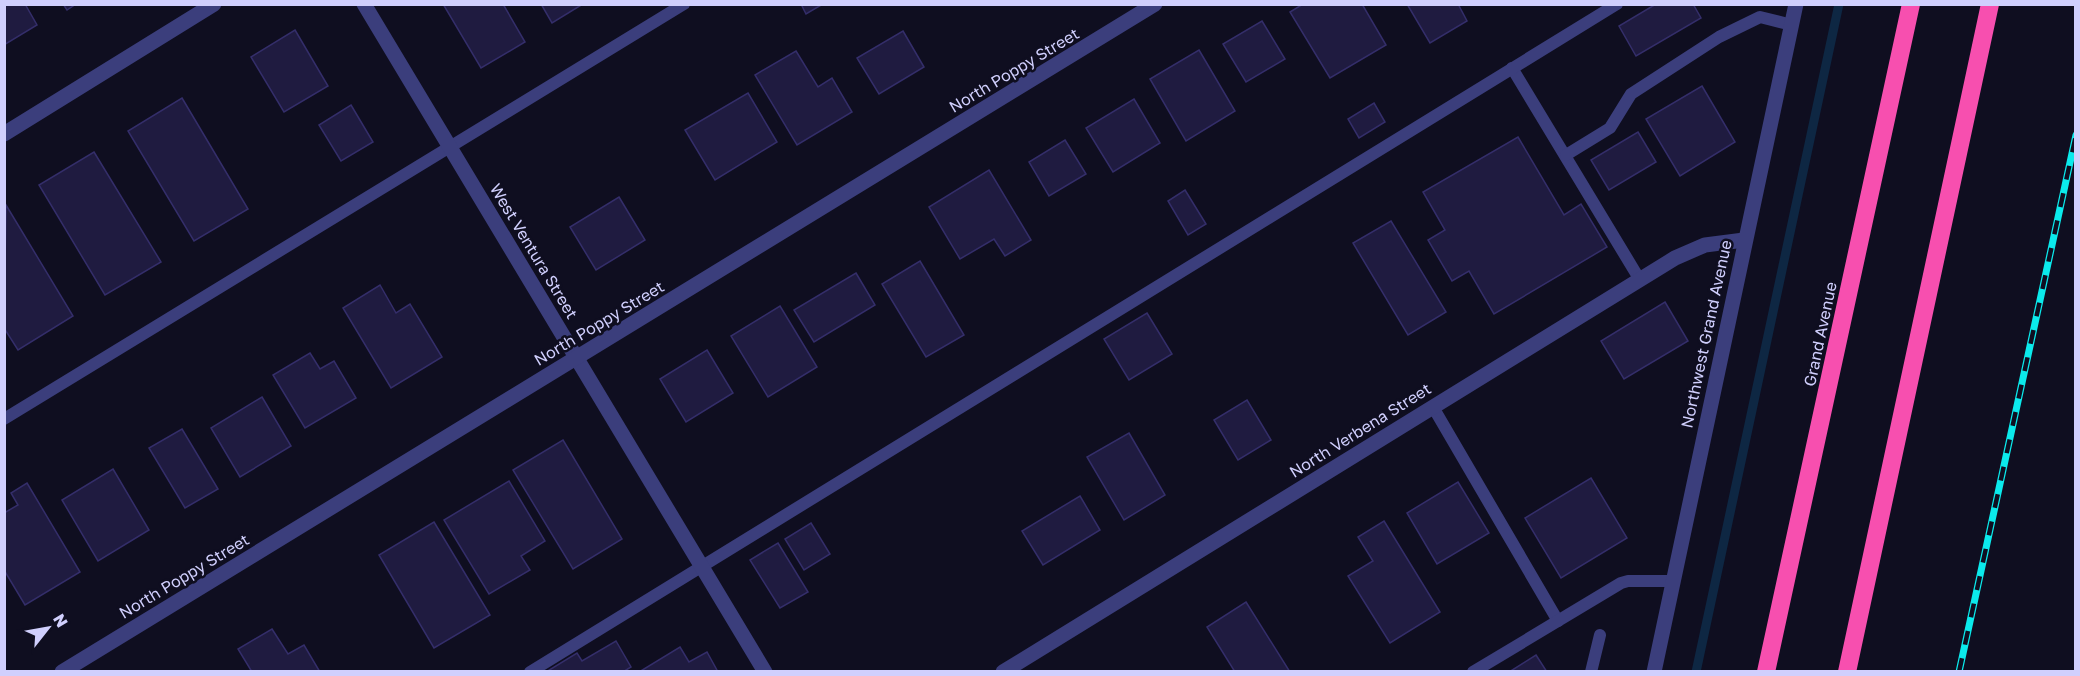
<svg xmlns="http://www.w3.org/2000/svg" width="2080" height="676" font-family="'Golos Text',sans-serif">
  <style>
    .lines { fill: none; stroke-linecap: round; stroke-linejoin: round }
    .stream { stroke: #0e2743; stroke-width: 9 }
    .building { fill: #1f1b40; stroke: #342e6a; stroke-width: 1.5 }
    .lane { stroke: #3b3e7c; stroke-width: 12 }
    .street { stroke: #3b3e7c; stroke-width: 15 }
    .highway { stroke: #f74faf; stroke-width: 18 }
    .rail-casing { stroke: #0beaec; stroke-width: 7 }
    .rail { stroke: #0f0e20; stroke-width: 4.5; stroke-dasharray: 14; stroke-linecap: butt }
    .labels { text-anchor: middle; stroke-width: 5; stroke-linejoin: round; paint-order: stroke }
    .street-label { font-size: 16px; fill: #d0cffd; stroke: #0f0e20 }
  </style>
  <rect width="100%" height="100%" fill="#0f0e20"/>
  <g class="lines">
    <path class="stream" d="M1696,672L1839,4"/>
  </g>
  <g class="building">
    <path d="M4,4H25L37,25L4,45Z"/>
    <path d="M63,4H76L67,10Z"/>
    <path d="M443,4H503L525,42L481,68Z"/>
    <path d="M541,4H583L552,23Z"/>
    <path d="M801,4H823L806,14Z"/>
    <path d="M1303,4H1362L1386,45L1330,78L1290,12Z"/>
    <path d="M1407,4H1458L1467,21L1430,43Z"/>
    <path d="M1656,4H1693L1701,18L1636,56L1619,26Z"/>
    <path d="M1262,21L1285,59L1246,82L1223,44Z"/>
    <path d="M295,30L328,86L284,112L251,57Z"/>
    <path d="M903,31L924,67L879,94L857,58Z"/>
    <path d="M1199,50L1235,111L1186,141L1150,79Z"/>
    <path d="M796,51L818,87L832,78L852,112L797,145L755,75Z"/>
    <path d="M1702,86L1735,142L1680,176L1646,119Z"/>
    <path d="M748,93L777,142L715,180L685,130Z"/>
    <path d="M182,98L248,209L194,241L128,131Z"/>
    <path d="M1134,99L1160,143L1113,172L1086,128Z"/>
    <path d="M1374,103L1385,122L1359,138L1348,119Z"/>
    <path d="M351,105L373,142L341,161L319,125Z"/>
    <path d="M1638,132L1656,162L1609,190L1591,160Z"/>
    <path d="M1518,137L1564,215L1581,204L1607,247L1494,314L1469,271L1452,281L1428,240L1445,230L1423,192Z"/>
    <path d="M1065,140L1086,174L1049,196L1029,162Z"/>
    <path d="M94,152L161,262L105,295L39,185Z"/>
    <path d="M989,170L1031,240L1005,256L994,239L960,259L929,207Z"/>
    <path d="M1185,190L1206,224L1188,235L1168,201Z"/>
    <path d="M619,197L645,240L596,270L570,227Z"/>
    <path d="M6,205L73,316L18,350L4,328Z"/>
    <path d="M1391,221L1446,312L1408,335L1353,243Z"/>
    <path d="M920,261L964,335L926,357L882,284Z"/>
    <path d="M856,273L875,305L814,342L794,310Z"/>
    <path d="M380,285L396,313L410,304L442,357L391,388L343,308Z"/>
    <path d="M1665,302L1688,341L1624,379L1601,341Z"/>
    <path d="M780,306L817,367L768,397L731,336Z"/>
    <path d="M1147,313L1172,354L1129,380L1104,339Z"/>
    <path d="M707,350L733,393L686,422L660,379Z"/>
    <path d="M310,353L320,369L334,361L356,398L305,428L273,375Z"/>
    <path d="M262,397L291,446L240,477L211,428Z"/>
    <path d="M1247,400L1271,440L1238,460L1214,420Z"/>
    <path d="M182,429L218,489L185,508L149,448Z"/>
    <path d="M1129,433L1165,495L1124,520L1087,457Z"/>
    <path d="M563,440L622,539L573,569L513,470Z"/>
    <path d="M113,469L149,530L98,561L62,500Z"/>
    <path d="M1591,478L1627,538L1561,578L1525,518Z"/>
    <path d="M509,481L545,541L521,556L530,570L489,594L444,520Z"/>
    <path d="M1458,482L1489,533L1437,564L1407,513Z"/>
    <path d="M27,483L80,572L25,605L4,570V513L18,505L11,493Z"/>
    <path d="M1080,496L1100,530L1043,565L1022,531Z"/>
    <path d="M1384,521L1440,612L1390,643L1348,576L1373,561L1358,537Z"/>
    <path d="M434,522L490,615L434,648L379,555Z"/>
    <path d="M811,523L830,554L804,570L785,539Z"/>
    <path d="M778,543L808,592L780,608L750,560Z"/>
    <path d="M1246,602L1290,672H1235L1207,627Z"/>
    <path d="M272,629L288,654L304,645L320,672H252L238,649Z"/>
    <path d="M616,641L631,667L623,672H546L577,653L582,661Z"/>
    <path d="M680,647L689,662L707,652L718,672H639Z"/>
    <path d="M1536,655L1547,672H1509Z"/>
  </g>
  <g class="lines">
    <g class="lane">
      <path d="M1512,68L1640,280"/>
      <path d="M1566,155L1610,128L1631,94L1719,37L1760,17L1792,25"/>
      <path d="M1433,407L1558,621"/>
      <path d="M4,419L684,4"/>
      <path d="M530,672L1617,4"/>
      <path d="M1473,672L1621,583L1628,581H1672"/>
      <path d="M1591,672L1600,635"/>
    </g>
    <g class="street">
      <path d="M364,4L765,672"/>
      <path d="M4,134L214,4"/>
      <path d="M62,672L1155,4"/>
      <path d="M1003,672L1675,258L1705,245L1744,240"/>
      <path d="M1654,672L1796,4"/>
    </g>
    <g class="highway">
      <path d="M1766,672L1911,4"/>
      <path d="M1847,672L1990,4"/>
    </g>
    <g class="rail-casing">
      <path id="rail" d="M1959,672L2076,135"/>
    </g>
    <use href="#rail" class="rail"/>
  </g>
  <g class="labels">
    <g class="street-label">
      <text transform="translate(1014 70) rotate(-31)" y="6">North Poppy Street</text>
      <text transform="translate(534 251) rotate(59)" y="6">West Ventura Street</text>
      <text transform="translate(599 323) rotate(-31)" y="6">North Poppy Street</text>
      <text transform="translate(1706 334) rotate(-78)" y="6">Northwest Grand Avenue</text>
      <text transform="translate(1820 334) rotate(-78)" y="6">Grand Avenue</text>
      <text transform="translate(1360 430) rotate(-32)" y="6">North Verbena Street</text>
      <text transform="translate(184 576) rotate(-31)" y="6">North Poppy Street</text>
    </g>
  </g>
  <rect width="2080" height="676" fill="none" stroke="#d0cffd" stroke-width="12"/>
  <g transform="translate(48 628) rotate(59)" stroke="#0f0e20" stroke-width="4.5" paint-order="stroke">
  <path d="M0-4.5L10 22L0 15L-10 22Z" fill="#d0cffd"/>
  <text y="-9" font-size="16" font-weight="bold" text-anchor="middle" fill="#d0cffd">N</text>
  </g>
</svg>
